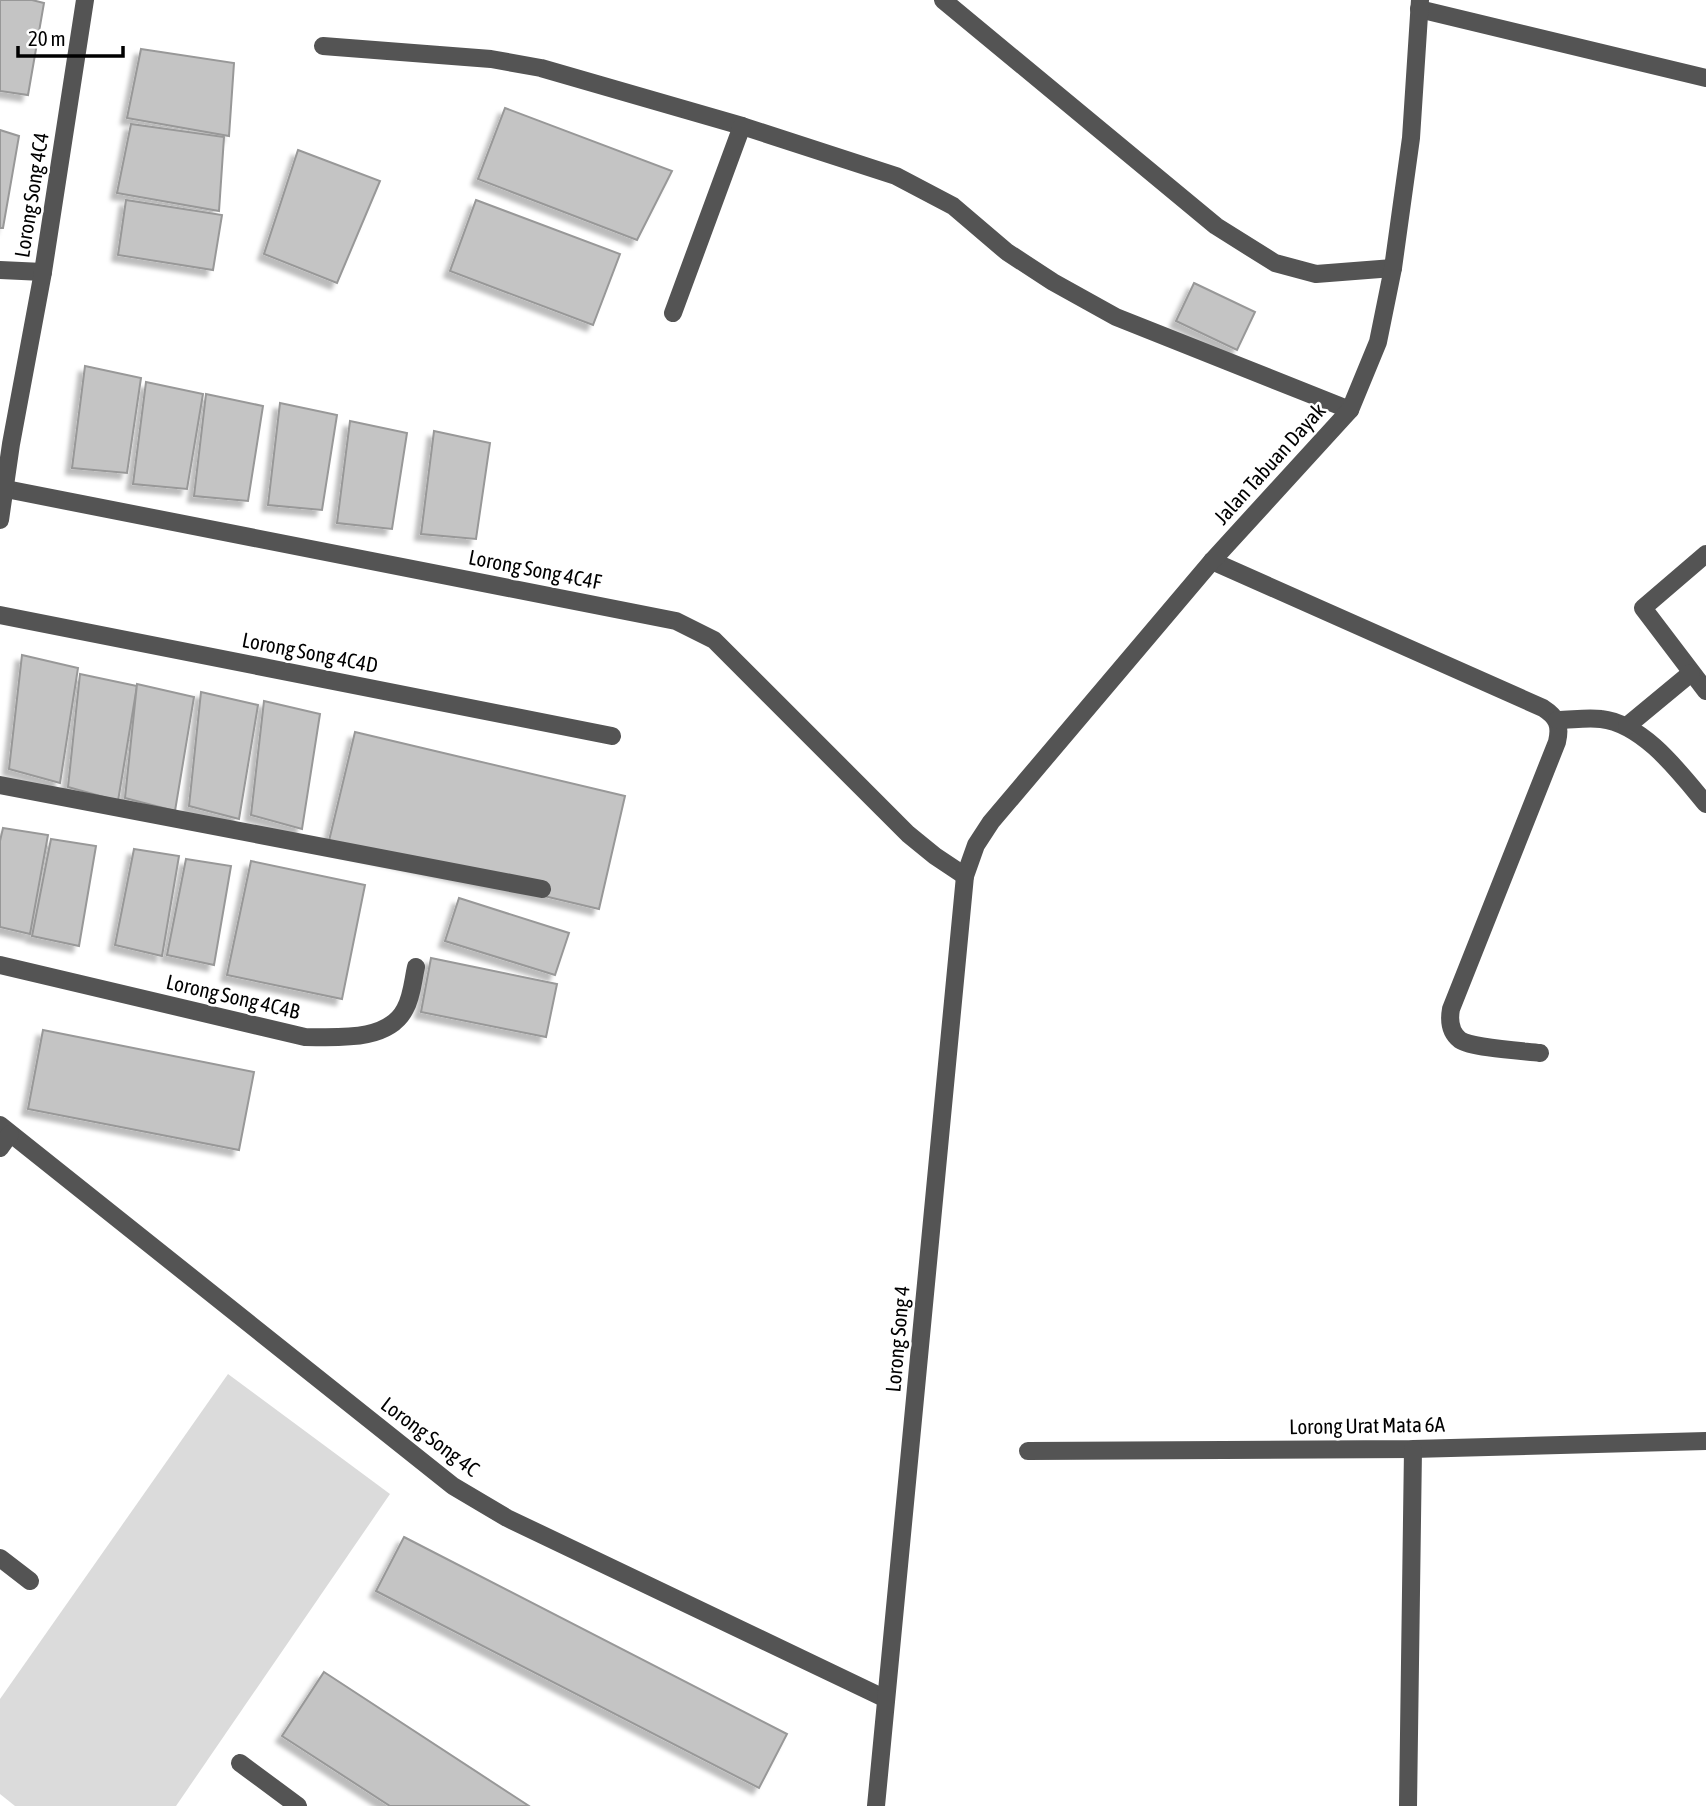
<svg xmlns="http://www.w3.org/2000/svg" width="1706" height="1806" font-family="'Asap Condensed',sans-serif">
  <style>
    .green { fill: #dbdbdb }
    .building { fill: #c4c4c4; stroke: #989898; stroke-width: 2; filter: url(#shadow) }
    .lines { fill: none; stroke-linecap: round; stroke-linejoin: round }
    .minor { stroke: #545454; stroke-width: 18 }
    .labels { text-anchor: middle; stroke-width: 5; stroke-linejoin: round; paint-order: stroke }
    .street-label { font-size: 21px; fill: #000; stroke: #fff }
  </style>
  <defs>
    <filter id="shadow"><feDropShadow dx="-6" dy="6" stdDeviation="2" flood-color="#0004"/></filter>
  </defs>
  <rect width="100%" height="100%" fill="#fff"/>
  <path class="green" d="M228,1374L390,1494L176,1806H15L0,1794V1699Z"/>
  <g class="building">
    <path d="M0,0H32L44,3L28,95L0,91Z"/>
    <path d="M141,49L234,63L229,136L127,118Z"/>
    <path d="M505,108L672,171L637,240L478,179Z"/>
    <path d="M131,124L224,137L219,211L117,193Z"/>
    <path d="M0,130L19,136L3,228H0Z"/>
    <path d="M298,150L380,181L337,283L264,254Z"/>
    <path d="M126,200L222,215L213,270L118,255Z"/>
    <path d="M476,200L620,254L593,325L450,271Z"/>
    <path d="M1194,283L1255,312L1237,350L1176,321Z"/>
    <path d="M85,366L141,378L127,473L72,468Z"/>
    <path d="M146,382L203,394L187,489L133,484Z"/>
    <path d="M206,394L263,406L248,501L194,496Z"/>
    <path d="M280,403L337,415L322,510L268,505Z"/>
    <path d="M350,421L407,433L392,529L337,523Z"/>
    <path d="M434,431L490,443L476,539L421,534Z"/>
    <path d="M22,655L78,668L60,783L9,769Z"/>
    <path d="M80,674L137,686L118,801L68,787Z"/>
    <path d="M137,684L194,697L175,811L125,798Z"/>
    <path d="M201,692L258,705L239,819L189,806Z"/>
    <path d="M264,701L320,714L302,829L251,815Z"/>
    <path d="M355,732L625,796L599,909L328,845Z"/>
    <path d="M3,828L48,835L30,934L0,927V841Z"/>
    <path d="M51,839L96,846L79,946L32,936Z"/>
    <path d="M134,849L179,856L162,956L115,945Z"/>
    <path d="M186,859L231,866L214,965L167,955Z"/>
    <path d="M251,861L365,885L342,999L227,975Z"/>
    <path d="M459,898L569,933L555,975L445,941Z"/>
    <path d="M431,958L557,984L546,1037L421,1012Z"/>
    <path d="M43,1030L254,1072L239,1150L28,1109Z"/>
    <path d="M404,1537L787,1734L759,1788L376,1591Z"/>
    <path d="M324,1672L529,1806H390L282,1736Z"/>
  </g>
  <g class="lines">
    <g class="minor">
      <path d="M943,0L1216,226L1275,263L1316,274L1393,268"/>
      <path d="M1419,9L1706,78"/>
      <path d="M323,46L491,59L541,68L742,126L896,176L953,206L1007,252L1053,282L1116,317L1350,410"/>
      <path d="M0,270L43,272"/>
      <path d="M673,313L742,126"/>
      <path d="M6,489L676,621L714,640L908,834L935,856L965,876"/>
      <path d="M0,520L11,444L43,272L85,0"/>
      <path d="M1706,554L1643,608L1706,691"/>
      <path d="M1212,561L1543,708C1557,717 1561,725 1557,742L1451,1009C1449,1020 1450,1032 1460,1040C1472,1048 1523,1051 1540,1053"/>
      <path d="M0,615L612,736"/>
      <path d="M1557,720C1571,720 1587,717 1601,719C1644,724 1680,773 1706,804"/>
      <path d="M1627,726L1691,673"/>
      <path d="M0,785L542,889"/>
      <path d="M0,965L305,1037C337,1037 388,1042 405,1009C412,997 413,980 416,967"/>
      <path d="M0,1125L453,1486L507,1518L886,1699"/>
      <path d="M0,1148L10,1134"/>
      <path d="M1028,1451L1413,1449L1706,1441"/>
      <path d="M0,1558L30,1581"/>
      <path d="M240,1763L298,1806"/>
      <path d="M876,1806L965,876L976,845L991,822L1212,561L1350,410L1378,342L1393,268L1411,138L1420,0"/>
      <path d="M1408,1806L1413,1449"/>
    </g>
  </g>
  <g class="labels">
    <g class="street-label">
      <text transform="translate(32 195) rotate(-81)" y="7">Lorong Song 4C4</text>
      <text transform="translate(1270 464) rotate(-48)" y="7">Jalan Tabuan Dayak</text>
      <text transform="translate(535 570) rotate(11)" y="7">Lorong Song 4C4F</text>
      <text transform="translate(310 653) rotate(11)" y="7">Lorong Song 4C4D</text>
      <text transform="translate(233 997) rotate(13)" y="7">Lorong Song 4C4B</text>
      <text transform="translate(898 1339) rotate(-85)" y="7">Lorong Song 4</text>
      <text transform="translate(1367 1426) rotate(-1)" y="7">Lorong Urat Mata 6A</text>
      <text transform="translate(430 1437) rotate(37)" y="7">Lorong Song 4C</text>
    </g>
  </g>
  <path d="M18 46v10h105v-10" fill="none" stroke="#000000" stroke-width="3.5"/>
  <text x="28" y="46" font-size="21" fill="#000000" stroke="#ffffff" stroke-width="5" paint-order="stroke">20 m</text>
</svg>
